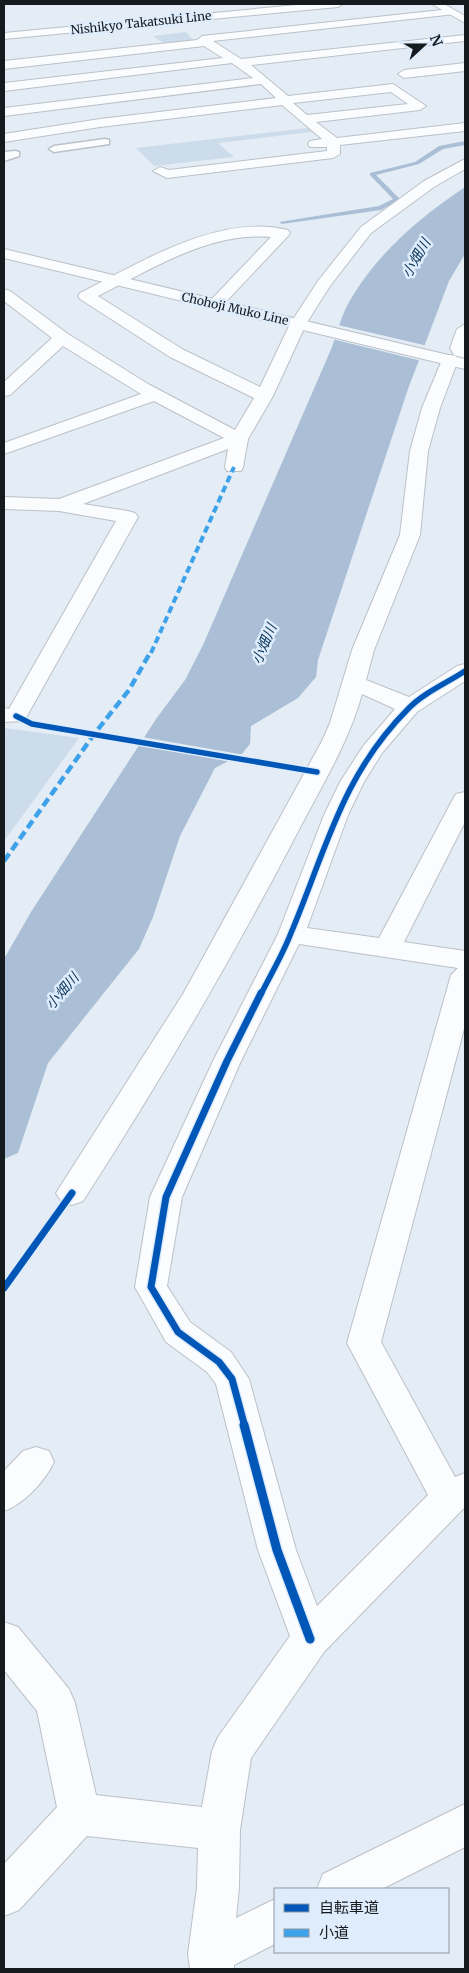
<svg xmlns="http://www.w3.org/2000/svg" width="469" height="1973" font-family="Merriweather,'Noto Sans JP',serif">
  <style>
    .green { fill: #cddceb }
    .water { fill: #aabfd5 }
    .pier { fill: #e4ecf5 }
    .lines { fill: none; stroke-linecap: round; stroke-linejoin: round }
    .stream { fill: #aabfd5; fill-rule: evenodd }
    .service-casing { stroke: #bbc1c8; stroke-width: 3 }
    .minor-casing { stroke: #bbc1c8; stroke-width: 2 }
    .secondary-casing { stroke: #bbc1c8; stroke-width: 2 }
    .primary-casing { stroke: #bbc1c8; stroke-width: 2 }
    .service { fill: #fbfcfe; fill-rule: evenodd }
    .minor { fill: #fbfcfe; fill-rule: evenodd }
    .secondary { fill: #fbfcfe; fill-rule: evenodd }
    .primary { fill: #fbfcfe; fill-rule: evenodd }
    .quiet-far1 { stroke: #3da2ea; stroke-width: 4; stroke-dasharray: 7 4; stroke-linecap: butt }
    .quiet { stroke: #3da2ea; stroke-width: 4.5; stroke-dasharray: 9 4.5; stroke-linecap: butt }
    .cycleway-far2-casing { stroke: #deecfb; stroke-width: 8 }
    .cycleway-far1-casing { stroke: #deecfb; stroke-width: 10 }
    .cycleway-casing { stroke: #deecfb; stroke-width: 12 }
    .cycleway-far2 { stroke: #0057b8; stroke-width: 5.5 }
    .cycleway-far1 { stroke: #0057b8; stroke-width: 7 }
    .cycleway { stroke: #0057b8; stroke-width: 9 }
    .labels { text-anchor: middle; stroke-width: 5; stroke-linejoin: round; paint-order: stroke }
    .far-street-label { font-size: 12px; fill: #151a1f; stroke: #deecfb }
    .far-water-label { font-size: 14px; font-style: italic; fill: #073358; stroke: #deecfb }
  </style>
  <rect width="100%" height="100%" fill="#e4ecf5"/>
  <g class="green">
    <path d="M186,32L193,40L166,45L153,36Z"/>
    <path d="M308,128L312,132L218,143L234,157L154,166L136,148Z"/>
    <path d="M4,728L79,738L4,841Z"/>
  </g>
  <path class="water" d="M465,187V254L449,281L408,389L318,660L316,677L298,698L251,726L250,744L242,754L215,768L180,836L153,917L139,949L48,1063L18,1153L4,1159V959L31,912L156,719L185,680L203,645L332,347C337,333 341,317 348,304C376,254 419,218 465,187Z"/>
  <g class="pier">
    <path d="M338,325L428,346L422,361L332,339Z"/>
    <path d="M142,737L245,755L232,762L137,745Z"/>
  </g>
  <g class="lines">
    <path class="stream" d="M465,141V145L443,149L419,164L376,175L400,199L381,210L282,224L279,222L379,206L393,199L370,175V173L415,162L439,146Z"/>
    <g class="service-casing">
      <g id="service">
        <path d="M105,139L109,140V144L54,152L49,149L54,146Z"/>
        <path d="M15,151L19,152V156L4,161V152Z"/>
      </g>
    </g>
    <g class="minor-casing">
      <g id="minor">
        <path d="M451,9L456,12L455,14L213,41L241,59L465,35V41L251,65L288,96L393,84L426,106L420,110L316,122L337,138L465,123V131L340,145V154L333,158L167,178L153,171L160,167L169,170L327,151V147H310L308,144L310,141L322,139L282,105L100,127L4,142V134L100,119L276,98L261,84L4,116V108L253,78L232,63L4,91V83L223,58L204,46L4,69V61L197,40L202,36ZM391,92L408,104L307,115L293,103Z"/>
        <path d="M465,63V71L404,78L398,74L404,70Z"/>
        <path d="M465,159V169L434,187L371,233L330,286L306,324L273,396L248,439L243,467L241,471H227L225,467L228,449L83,504L128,511L135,513L138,517L27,716L24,721L4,722V708L9,709L116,521L59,511L4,509V497L59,499L224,438L154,401L4,454V443L141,394L63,346L10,395L4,396V382L52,338L4,301V289L10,291L68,334L148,384L235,430L254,398L170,357L80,299L78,296L80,293C140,263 218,213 288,230L290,233L288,236L221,307H209L207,304L271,237C208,232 152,269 98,296L182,349L260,387L290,324L318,281L361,227L424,181Z"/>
        <path d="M465,324V358L454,355L450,348L457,329Z"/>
        <path d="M450,355L456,356L458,360L440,408L428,451L420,535L374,650L366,680L409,697L457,666L465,664V681L417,712L382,753L364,782L348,815L307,928L379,938L453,799L456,794L465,792V822L404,942L465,951V1025L381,1342L455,1477L465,1473V1507L324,1652L251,1758L240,1830L239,1887L236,1918L275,1899V1944L234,1965V1969H190L188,1954L197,1887L198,1848L87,1836L19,1910L4,1916V1864L57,1807L37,1711L4,1670V1622L18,1627L69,1689L75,1703L96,1795L202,1807L212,1751L218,1737L290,1636L258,1550L216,1384L207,1372L166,1342L135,1287L150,1197L213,1061L278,934L324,815L340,782L364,745L395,709L362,694C347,748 316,795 291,845C227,967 158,1085 83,1201L72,1205L61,1201L56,1193L183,994L322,741L330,723L352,650L400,535L410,451L422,408L442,360L444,356ZM299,944L458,968L451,975L347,1343L428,1495L317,1606L296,1550L249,1379L231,1352L190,1322L167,1286L182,1197L241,1061Z"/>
        <path d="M36,1447L49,1451L54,1462C45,1481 24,1504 4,1511V1471L23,1451Z"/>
        <path d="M465,1804V1847L382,1889H317L323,1874Z"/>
      </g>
    </g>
    <g class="secondary-casing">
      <g id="secondary">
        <path d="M432,4H444L465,16V23Z"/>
        <path d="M4,249L465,359V369L4,258Z"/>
      </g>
    </g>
    <g class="primary-casing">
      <path id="primary" d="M307,4H343L338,7L4,39V33Z"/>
    </g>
    <use href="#service" class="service"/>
    <use href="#minor" class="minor"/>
    <use href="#secondary" class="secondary"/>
    <use href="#primary" class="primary"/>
    <path class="quiet-far1" d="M151,653L234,467"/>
    <path class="quiet" d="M4,861L95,733L129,690L151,651"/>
    <g class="cycleway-far2-casing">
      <g id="cycleway-far2">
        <path d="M16,716L32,724L317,772"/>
        <path d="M261,994C271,974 283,954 291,933C326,850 342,775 408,709C423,693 447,683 465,671"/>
      </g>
    </g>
    <g class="cycleway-far1-casing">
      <g id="cycleway-far1">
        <path d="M4,1288L72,1193"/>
        <path d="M245,1427L232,1379L219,1362L178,1332L151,1287L166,1197L227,1061L261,993"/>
      </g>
    </g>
    <g class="cycleway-casing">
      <path id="cycleway" d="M244,1425L277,1550L310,1639"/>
    </g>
    <use href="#cycleway-far2" class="cycleway-far2"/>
    <use href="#cycleway-far1" class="cycleway-far1"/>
    <use href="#cycleway" class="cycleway"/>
  </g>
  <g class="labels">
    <g class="far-street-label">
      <text transform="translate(141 23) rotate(-6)" y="4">Nishikyo Takatsuki Line</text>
      <text transform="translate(235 309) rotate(13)" y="4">Chohoji Muko Line</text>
    </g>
    <g class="far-water-label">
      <text transform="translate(416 258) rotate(-60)" y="5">小畑川</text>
      <text transform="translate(264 644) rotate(-67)" y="5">小畑川</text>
      <text transform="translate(62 991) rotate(-49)" y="5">小畑川</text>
    </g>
  </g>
  <rect width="469" height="1973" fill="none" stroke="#151a1f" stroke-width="10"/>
  <rect x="274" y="1888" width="175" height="65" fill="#deecfb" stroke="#8e98a3"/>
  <rect x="284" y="1904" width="25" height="8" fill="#0057b8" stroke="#8e98a3"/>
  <text x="319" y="1913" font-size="15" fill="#151a1f">自転車道</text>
  <rect x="284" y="1929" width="25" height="8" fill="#3da2ea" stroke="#8e98a3"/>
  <text x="319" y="1938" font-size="15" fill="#151a1f">小道</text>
  <g transform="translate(424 45) rotate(69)" stroke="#deecfb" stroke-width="4" paint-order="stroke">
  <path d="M0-4L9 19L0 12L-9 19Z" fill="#151a1f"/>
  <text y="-8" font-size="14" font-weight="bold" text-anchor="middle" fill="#151a1f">N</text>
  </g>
</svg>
